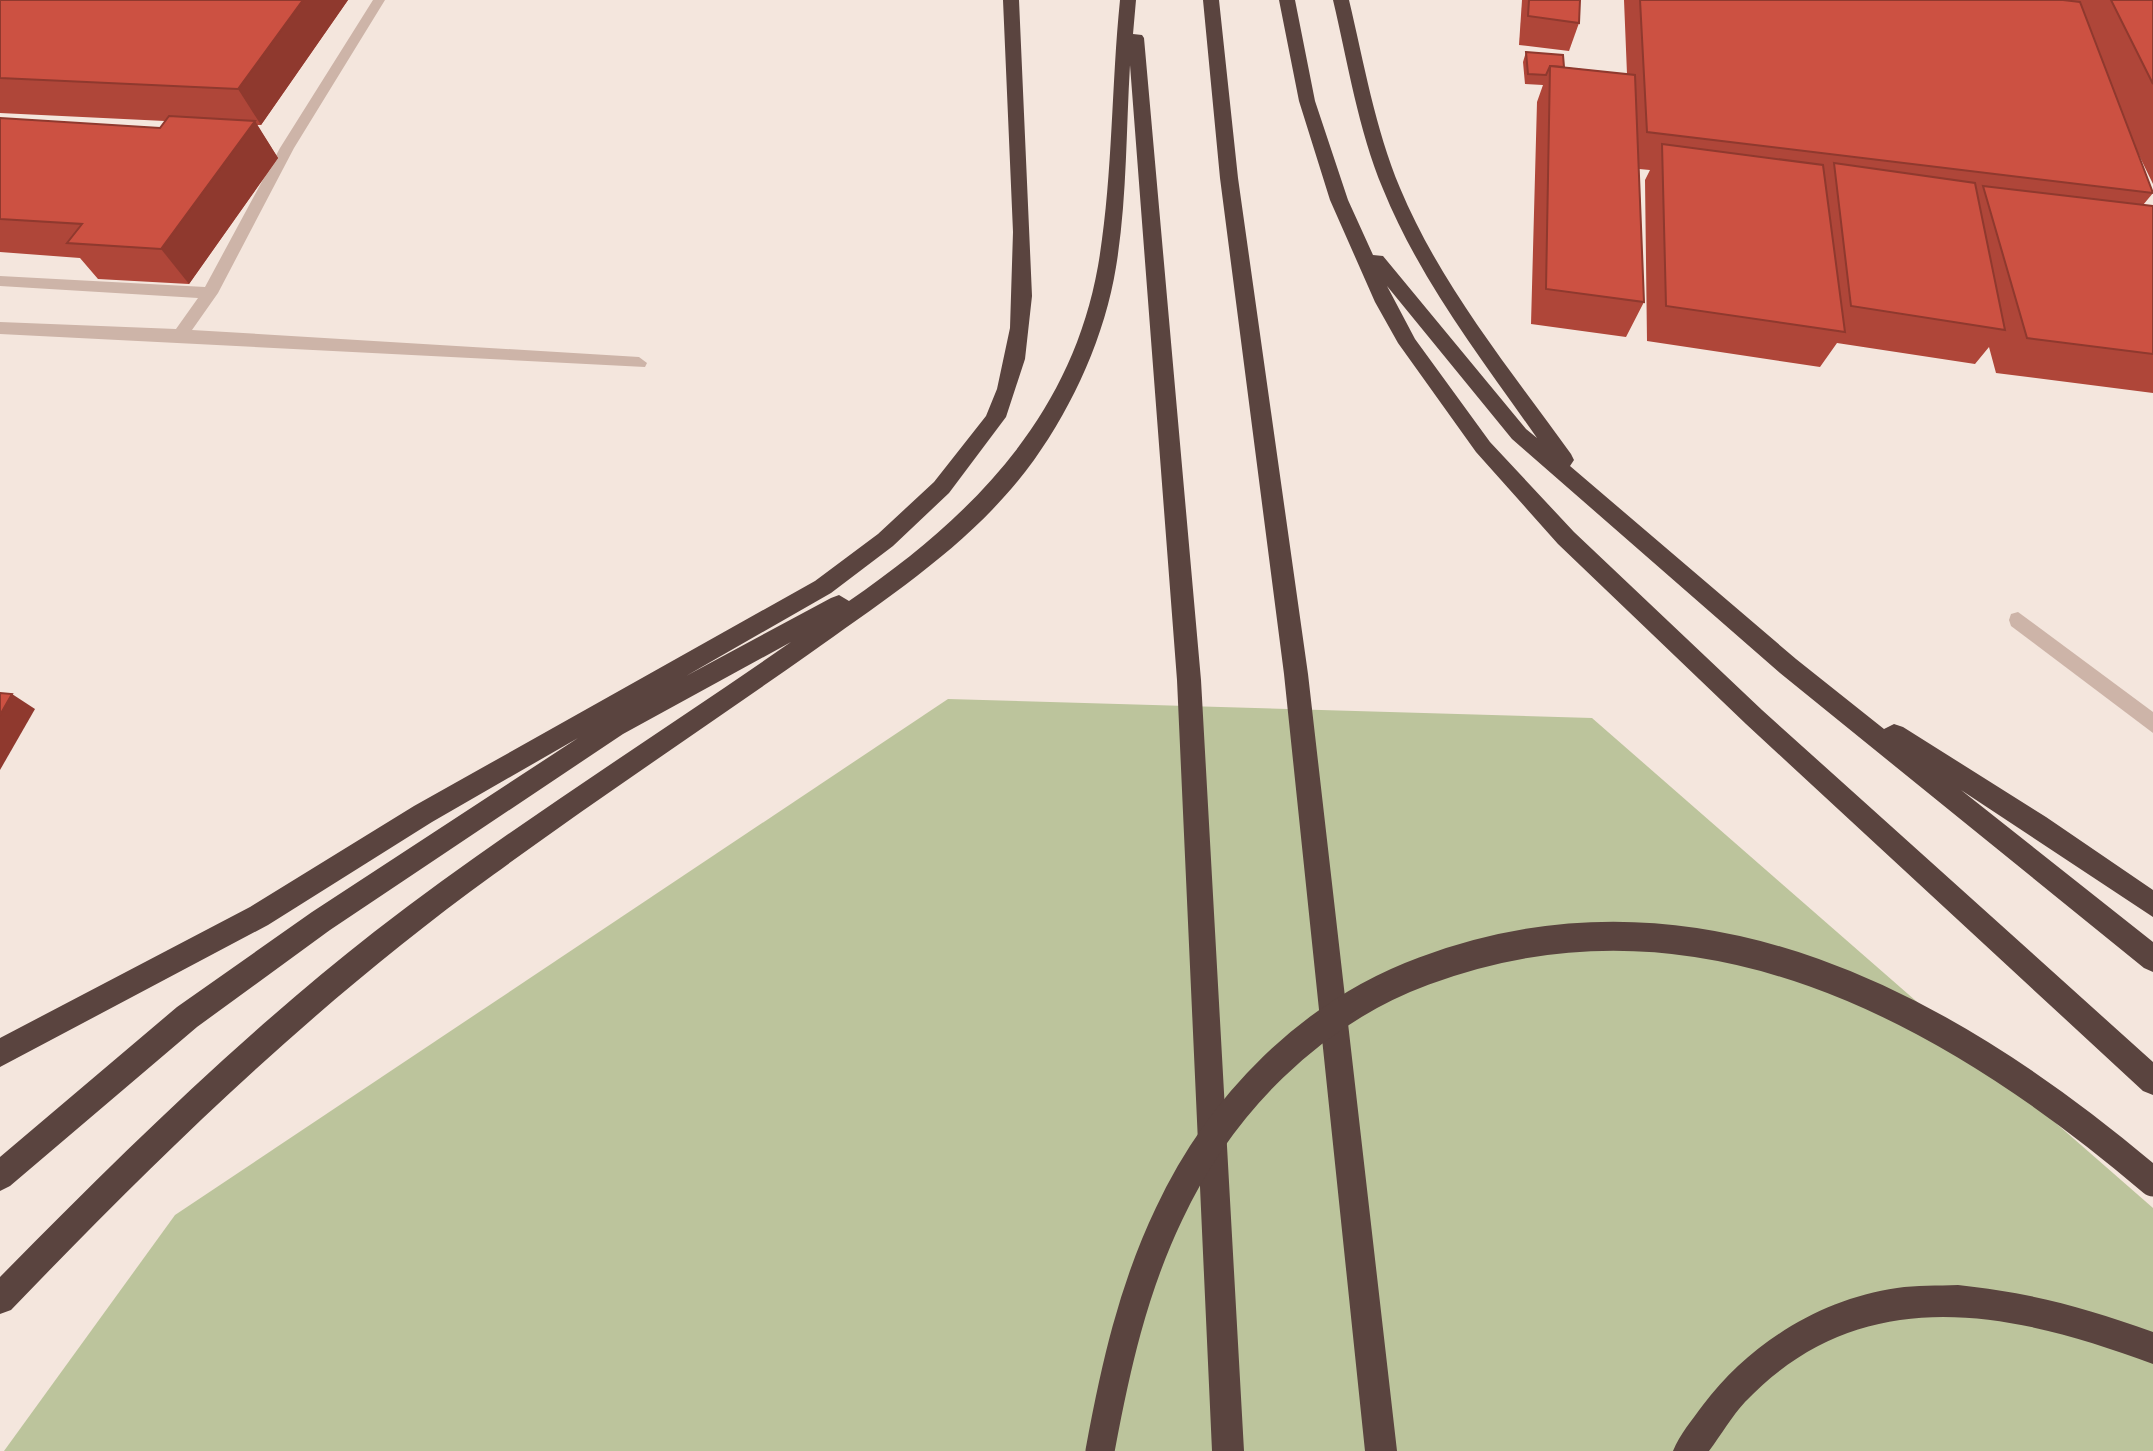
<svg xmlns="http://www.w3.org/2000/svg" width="2153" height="1451" font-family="Signika,sans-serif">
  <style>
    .green { fill: #bcc49c }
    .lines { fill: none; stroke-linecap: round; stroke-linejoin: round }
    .service { fill: #cdb4a8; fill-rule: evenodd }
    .motorway { fill: #5a443f; fill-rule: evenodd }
    .motorway-bridge { stroke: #5a443f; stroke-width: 29 }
    .wall { fill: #af4639 }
    .shaded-wall { fill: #8f392e }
    .building { fill: #cc5142; stroke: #8f392e; stroke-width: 2 }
  </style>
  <rect width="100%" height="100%" fill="#f4e6dd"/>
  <path class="green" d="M948,699L1592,718L2153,1208V1451H4L175,1215Z"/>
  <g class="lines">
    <g class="service">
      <path d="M373,0H385L294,148L218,293L192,330L639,357L647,363L645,367L0,334V322L176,329L198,298L0,286V276L205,287L280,148Z"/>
      <path d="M2018,612L2153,712V733L2011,626L2009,620L2011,614Z"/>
    </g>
    <g class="motorway">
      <path d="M1003,0H1019L1032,296L1025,359L1006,417L949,493L893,546L831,593L686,676L831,598L839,595L849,601C971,517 1071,418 1098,266C1113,179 1111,88 1120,0H1136L1133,34L1142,35L1144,38L1201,680L1244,1451H1212L1177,680L1130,65C1126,132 1127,201 1116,267C1105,335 1074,404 1034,460C976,541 890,596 809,654C704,728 597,799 493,875C316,1003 162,1153 11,1310L0,1314V1277C119,1156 240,1037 374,932C507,829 652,739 791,642L623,734L330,930L197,1027L10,1186L0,1191V1157L177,1007L312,912L578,738L432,822L268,925L0,1067V1038L250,907L414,806L815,581L878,534L934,482L986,416L997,389L1010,328L1013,232Z"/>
      <path d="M1203,0H1219L1238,178L1308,674L1397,1451H1365L1284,674L1220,178Z"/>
      <path d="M1279,0H1295L1315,101L1348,200L1373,255L1383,256L1526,429L1537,438C1481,358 1420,280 1383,189C1358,129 1348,63 1333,0H1349C1364,63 1375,128 1400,188C1441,286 1510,369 1571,454L1574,460L1570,466L1796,659L1884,729L1894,724L1903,727L2046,817L2153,890V917L1961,790L2153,942V972L2144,968L1780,673L1512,439L1387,286L1415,339L1490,442L1574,532L1762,710L2153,1062V1095L2143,1091L1746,724L1558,544L1476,452L1398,343L1375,302L1330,200L1299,101Z"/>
      <path d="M1958,1285C2032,1293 2083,1307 2153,1332V1364C2011,1311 1862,1279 1745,1402C1732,1416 1721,1435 1709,1451H1673C1680,1434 1692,1420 1703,1405C1749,1344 1820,1299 1897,1288C1916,1285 1938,1286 1958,1285Z"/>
    </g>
    <path class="motorway-bridge" d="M1100,1451C1115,1369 1133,1289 1169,1214C1220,1105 1310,1013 1424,971C1697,869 1948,1007 2153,1182"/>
  </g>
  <g class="wall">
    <path d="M0,0H348L261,125H257L278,158L189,284L98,279L80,258L0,252V118L160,128L165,121L0,113Z"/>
    <path d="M1522,0H1580L1579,23L1569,51L1519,45Z"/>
    <path d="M1624,0H2153V184L2135,147L2153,193L2143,205L2153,206V393L1996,373L1989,347L1975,364L1837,343L1820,367L1647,341L1645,180L1650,170L1639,169L1644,302L1626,337L1531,324L1537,102L1543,85L1525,84L1523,62L1526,52L1564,67L1627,74Z"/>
  </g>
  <g class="shaded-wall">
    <path d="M303,0H348L261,125L238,89Z"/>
    <path d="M255,121L278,158L189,284L161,249Z"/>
    <path d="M12,694L35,709L0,770V715Z"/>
  </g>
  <g class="building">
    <path d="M0,0H303L238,89L0,78Z"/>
    <path d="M1529,0H1580L1579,23L1528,16Z"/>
    <path d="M1640,0H2063L2080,2L2153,193L1647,132Z"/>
    <path d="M2111,0H2153V84Z"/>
    <path d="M1526,52L1563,55L1564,67L1550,66L1546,75L1528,74Z"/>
    <path d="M1550,66L1635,75L1644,302L1546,289Z"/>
    <path d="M169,116L255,121L161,249L67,243L82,224L0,219V118L160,128Z"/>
    <path d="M1662,144L1823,165L1845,332L1666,306Z"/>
    <path d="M1834,163L1975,183L2005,330L1851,306Z"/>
    <path d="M1983,186L2153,206V354L2027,338Z"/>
    <path d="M0,693L12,694L0,715Z"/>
  </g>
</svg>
